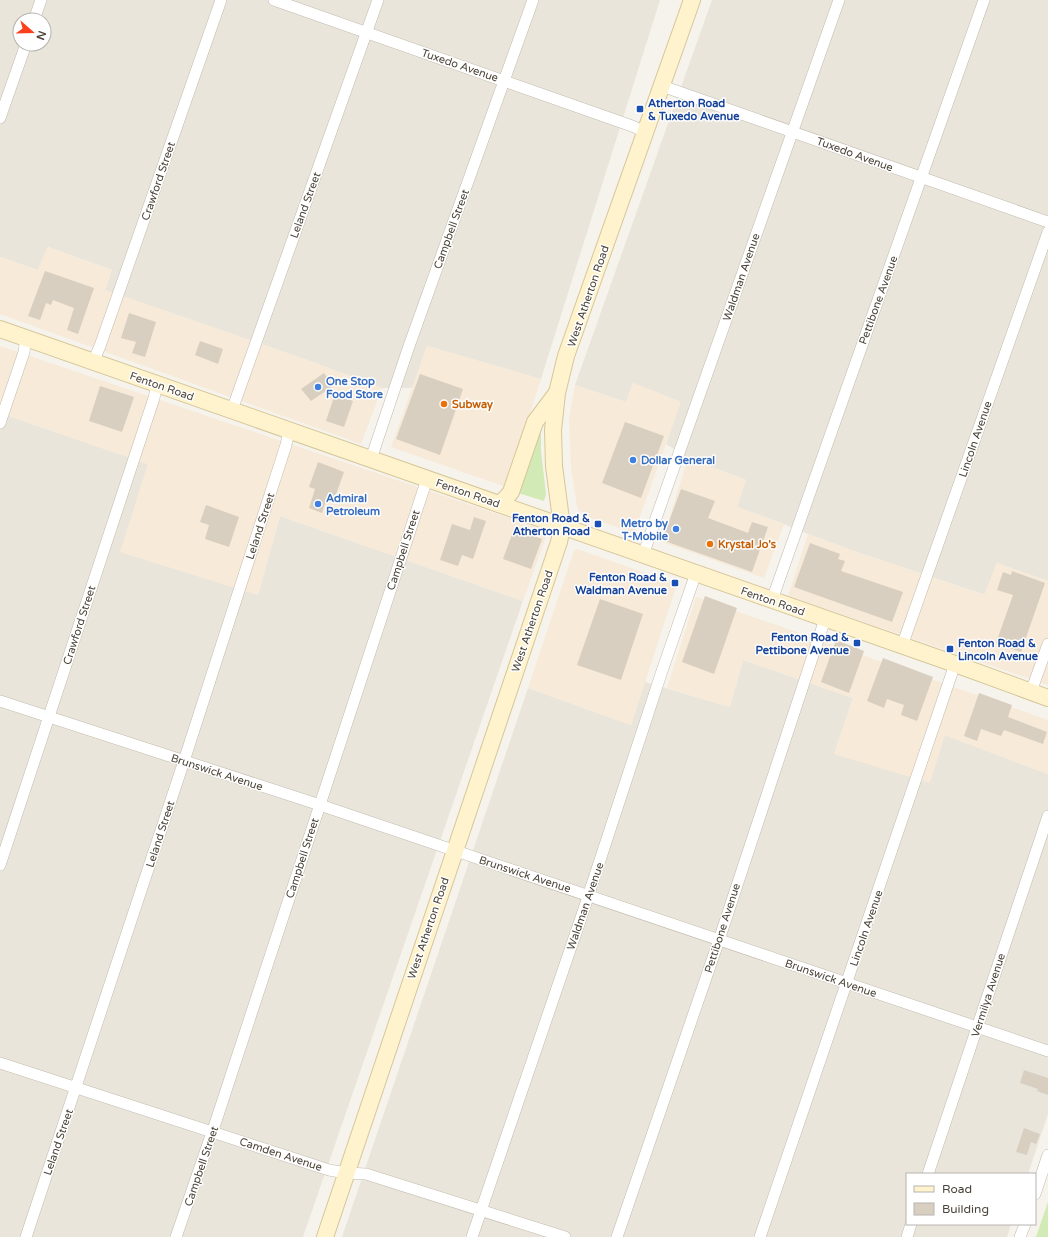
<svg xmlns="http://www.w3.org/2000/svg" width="1048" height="1237" font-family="'Varela Round',sans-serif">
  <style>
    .residential { fill: #eae5da; fill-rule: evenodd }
    .commercial { fill: #f7ead8 }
    .green { fill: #d2eab5 }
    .building { fill: #d8cfc1 }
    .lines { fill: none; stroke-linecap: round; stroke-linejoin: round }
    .street-casing { stroke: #c2bbae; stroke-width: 12 }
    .secondary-casing { stroke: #d6c79b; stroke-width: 18 }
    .street { stroke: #fff; stroke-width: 11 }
    .secondary { stroke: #fff3cd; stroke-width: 16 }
    .transit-dot { fill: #1a4fb4; stroke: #fff; stroke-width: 1.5 }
    .shop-dot { fill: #3f7fe0; stroke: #fff; stroke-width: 1.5 }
    .food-dot { fill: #e8710a; stroke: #fff; stroke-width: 1.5 }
    .labels { text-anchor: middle; stroke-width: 3; stroke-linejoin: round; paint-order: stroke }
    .street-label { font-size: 11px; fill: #4b4439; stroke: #fff }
    .transit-label { font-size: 11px; font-weight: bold; fill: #164399; stroke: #fff; text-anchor: end }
    .shop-label { font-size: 11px; font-weight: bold; fill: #366cbe; stroke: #fff; text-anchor: start }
    .food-label { font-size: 11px; font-weight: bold; fill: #c56008; stroke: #fff; text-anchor: start }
  </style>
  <rect width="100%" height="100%" fill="#f6f3ec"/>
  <g class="residential">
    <path d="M0,0H660L541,379L427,346L412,388H382L310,361L105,290L112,270L48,247L38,270L0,257ZM20,20H44V44H20Z"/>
    <path d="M712,0H1048V581L997,563L985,595L851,550L808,534L784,524L737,507L746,480L688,458L666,444L680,402L633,383L626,402L575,385Z"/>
    <path d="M0,413L148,464L121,552L258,595L280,516L523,601L303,1237H0Z"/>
    <path d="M743,660L853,698L834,754L945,735L1048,774V1114L1028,1174H907V1224H1011L1007,1237H342L528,688L631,725L645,682L730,707Z"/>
  </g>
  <g class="commercial">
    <path d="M47,247L112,270L105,290L310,361L382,388L361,444L0,314V257L38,270Z"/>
    <path d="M0,346L548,531L523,601L280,516L258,595L120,552L148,464L0,413Z"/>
    <path d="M427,346L541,379L506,487L391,447Z"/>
    <path d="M633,383L681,402L634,533L588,517L586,513L579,511L577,506L571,467L569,419L575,385L626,402Z"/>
    <path d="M688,458L746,480L737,507L784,524L764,578L662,542Z"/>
    <path d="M808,534L851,550L984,595L997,563L1048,581V685L788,596Z"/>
    <path d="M577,549L677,584L631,725L528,688L574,551Z"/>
    <path d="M696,597L1048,720V774L945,735L930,783L834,754L853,698L743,660L730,707L667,688Z"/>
  </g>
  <g class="green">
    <path d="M541,426V451L546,494L544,501L515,492Z"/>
    <path d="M1048,1202V1237H1036Z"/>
  </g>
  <g class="building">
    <path d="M45,271L94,288L78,334L67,330L74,308L53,300L51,305L46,303L40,320L28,316Z"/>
    <path d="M129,313L156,322L145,357L132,353L136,342L121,338Z"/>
    <path d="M200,341L223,349L218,364L195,355Z"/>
    <path d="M324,373L333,386L311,401L301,389Z"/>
    <path d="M420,374L463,389L440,455L396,439Z"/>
    <path d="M100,386L134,397L122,432L89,421Z"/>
    <path d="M335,394L353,401L344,427L326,421Z"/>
    <path d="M625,422L664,436L641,498L602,483Z"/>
    <path d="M318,462L344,472L335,497L328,494L322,513L309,508L315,489L309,487Z"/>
    <path d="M681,489L715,501L708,518L748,533L752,522L768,527L752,572L662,540Z"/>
    <path d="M206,505L239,517L229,547L205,539L209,525L200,522Z"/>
    <path d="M474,517L486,521L473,559L462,555L458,566L440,560L452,524L470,530Z"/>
    <path d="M514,529L542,539L531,569L503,559Z"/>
    <path d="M810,543L840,554L838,559L845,561L841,571L903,592L892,622L794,587Z"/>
    <path d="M1012,571L1045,583L1021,652L996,643L1013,595L997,590L1003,572L1011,575Z"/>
    <path d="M705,596L737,608L714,674L682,662Z"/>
    <path d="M600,599L643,614L621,680L577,665Z"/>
    <path d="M836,640L864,651L849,693L821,682Z"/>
    <path d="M883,658L933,677L917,721L901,715L904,705L887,699L884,708L867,701Z"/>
    <path d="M979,693L1012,705L1008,717L1047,732L1043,744L1004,730L1001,736L981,729L977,741L964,736Z"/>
    <path d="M1024,1070L1048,1078V1095L1037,1091L1038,1089L1020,1083Z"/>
    <path d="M1024,1128L1040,1134L1036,1144L1031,1142L1027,1155L1016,1152Z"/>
  </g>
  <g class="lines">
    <g class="street-casing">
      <g id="street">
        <path d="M274,0L632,126L645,132"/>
        <path d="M34,20L41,0"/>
        <path d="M662,86L1048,222"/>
        <path d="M0,118L26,44"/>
        <path d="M93,362L100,346L221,0"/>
        <path d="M232,410L378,0"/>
        <path d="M0,423L24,352L26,338"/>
        <path d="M371,459L408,349L533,0"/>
        <path d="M643,555L839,0"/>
        <path d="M772,600L984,0"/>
        <path d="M902,646L1048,232"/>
        <path d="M1031,692L1048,644"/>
        <path d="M0,701C105,736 211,769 317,804C561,886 804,970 1048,1051"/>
        <path d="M0,865L154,398L157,384"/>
        <path d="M0,1063L329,1170L346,1173L366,1174L565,1237"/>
        <path d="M928,1174L1048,816"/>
        <path d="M1035,1194L1048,1155"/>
        <path d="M26,1237L184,761L286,445L289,430"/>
        <path d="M176,1237L217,1118L427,479"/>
        <path d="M472,1237L584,909L661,674L696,573"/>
        <path d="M617,1237L719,940L825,619"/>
        <path d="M760,1237L955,664"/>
        <path d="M907,1237L911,1224"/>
        <path d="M1020,1237L1025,1224"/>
      </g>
    </g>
    <g class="secondary-casing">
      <g id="secondary">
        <path d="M0,329L955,664L1048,698"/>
        <path d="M499,504L506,498L511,492L535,422L556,394"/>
        <path d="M325,1237L559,542L562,527L554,466L553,430L557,393L566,356L692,0"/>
      </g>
    </g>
    <use href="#street" class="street"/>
    <use href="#secondary" class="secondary"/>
  </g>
  <g class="transit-dot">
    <rect x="636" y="105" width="8" height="8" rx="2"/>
    <rect x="594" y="520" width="8" height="8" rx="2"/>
    <rect x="671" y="579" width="8" height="8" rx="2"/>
    <rect x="853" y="639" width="8" height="8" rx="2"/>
    <rect x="946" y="645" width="8" height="8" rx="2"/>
  </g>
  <g class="shop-dot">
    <circle cx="318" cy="387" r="4"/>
    <circle cx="633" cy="460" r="4"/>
    <circle cx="318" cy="504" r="4"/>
    <circle cx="676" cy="529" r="4"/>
  </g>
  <g class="food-dot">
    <circle cx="444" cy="404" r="4"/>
    <circle cx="710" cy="544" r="4"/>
  </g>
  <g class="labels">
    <g class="street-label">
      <text transform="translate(460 65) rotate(19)" y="4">Tuxedo Avenue</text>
      <text transform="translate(855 154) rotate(20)" y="4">Tuxedo Avenue</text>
      <text transform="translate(158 181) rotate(-71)" y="4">Crawford Street</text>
      <text transform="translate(305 205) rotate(-70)" y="4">Leland Street</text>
      <text transform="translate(451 229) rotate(-70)" y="4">Campbell Street</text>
      <text transform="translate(741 277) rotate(-71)" y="4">Waldman Avenue</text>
      <text transform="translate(588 296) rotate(-71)" y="4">West Atherton Road</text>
      <text transform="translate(878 300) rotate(-70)" y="4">Pettibone Avenue</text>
      <text transform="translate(162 386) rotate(19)" y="4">Fenton Road</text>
      <text transform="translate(975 439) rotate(-71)" y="4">Lincoln Avenue</text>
      <text transform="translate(468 493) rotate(19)" y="4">Fenton Road</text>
      <text transform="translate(260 526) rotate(-72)" y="4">Leland Street</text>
      <text transform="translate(403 550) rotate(-72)" y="4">Campbell Street</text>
      <text transform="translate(773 601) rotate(19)" y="4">Fenton Road</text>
      <text transform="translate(532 621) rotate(-71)" y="4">West Atherton Road</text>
      <text transform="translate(79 625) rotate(-72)" y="4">Crawford Street</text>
      <text transform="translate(217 772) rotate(18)" y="4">Brunswick Avenue</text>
      <text transform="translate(160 834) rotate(-72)" y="4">Leland Street</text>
      <text transform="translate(302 858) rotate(-72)" y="4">Campbell Street</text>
      <text transform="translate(525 874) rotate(18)" y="4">Brunswick Avenue</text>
      <text transform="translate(585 906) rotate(-71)" y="4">Waldman Avenue</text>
      <text transform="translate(428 928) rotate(-71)" y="4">West Atherton Road</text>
      <text transform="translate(722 928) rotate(-72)" y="4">Pettibone Avenue</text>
      <text transform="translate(866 928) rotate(-71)" y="4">Lincoln Avenue</text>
      <text transform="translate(831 978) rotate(19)" y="4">Brunswick Avenue</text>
      <text transform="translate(988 995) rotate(-72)" y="4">Vermilya Avenue</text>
      <text transform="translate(58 1142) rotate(-71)" y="4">Leland Street</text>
      <text transform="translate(281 1154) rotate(18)" y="4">Camden Avenue</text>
      <text transform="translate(201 1166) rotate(-71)" y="4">Campbell Street</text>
    </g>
    <g class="transit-label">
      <text x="648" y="107" text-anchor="start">Atherton Road<tspan x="648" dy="13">&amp; Tuxedo Avenue</tspan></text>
      <text x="590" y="522">Fenton Road &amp;<tspan x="590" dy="13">Atherton Road</tspan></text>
      <text x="667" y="581">Fenton Road &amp;<tspan x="667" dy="13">Waldman Avenue</tspan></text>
      <text x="849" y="641">Fenton Road &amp;<tspan x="849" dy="13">Pettibone Avenue</tspan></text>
      <text x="958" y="647" text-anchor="start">Fenton Road &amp;<tspan x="958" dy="13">Lincoln Avenue</tspan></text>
    </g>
    <g class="shop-label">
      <text x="326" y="385">One Stop<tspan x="326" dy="13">Food Store</tspan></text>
      <text x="641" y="464">Dollar General</text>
      <text x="326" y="502">Admiral<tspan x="326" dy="13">Petroleum</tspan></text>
      <text x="668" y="527" text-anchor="end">Metro by<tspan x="668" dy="13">T-Mobile</tspan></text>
    </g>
    <g class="food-label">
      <text x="452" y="408">Subway</text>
      <text x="718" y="548">Krystal Jo's</text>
    </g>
  </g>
  <rect x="906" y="1173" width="130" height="52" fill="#ffffff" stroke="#b7b4b0"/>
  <rect x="914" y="1186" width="20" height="6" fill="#fff3cd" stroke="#b7b4b0"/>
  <text x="942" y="1193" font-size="12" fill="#4b4439">Road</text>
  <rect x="914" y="1203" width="20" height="12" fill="#d8cfc1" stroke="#b7b4b0"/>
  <text x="942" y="1213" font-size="12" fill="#4b4439">Building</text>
  <g transform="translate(32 32) rotate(110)"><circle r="19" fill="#ffffff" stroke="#b7b4b0"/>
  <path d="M0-3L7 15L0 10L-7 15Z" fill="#fc3f1d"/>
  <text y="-6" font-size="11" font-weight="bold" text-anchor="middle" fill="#4b4439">N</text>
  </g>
</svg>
